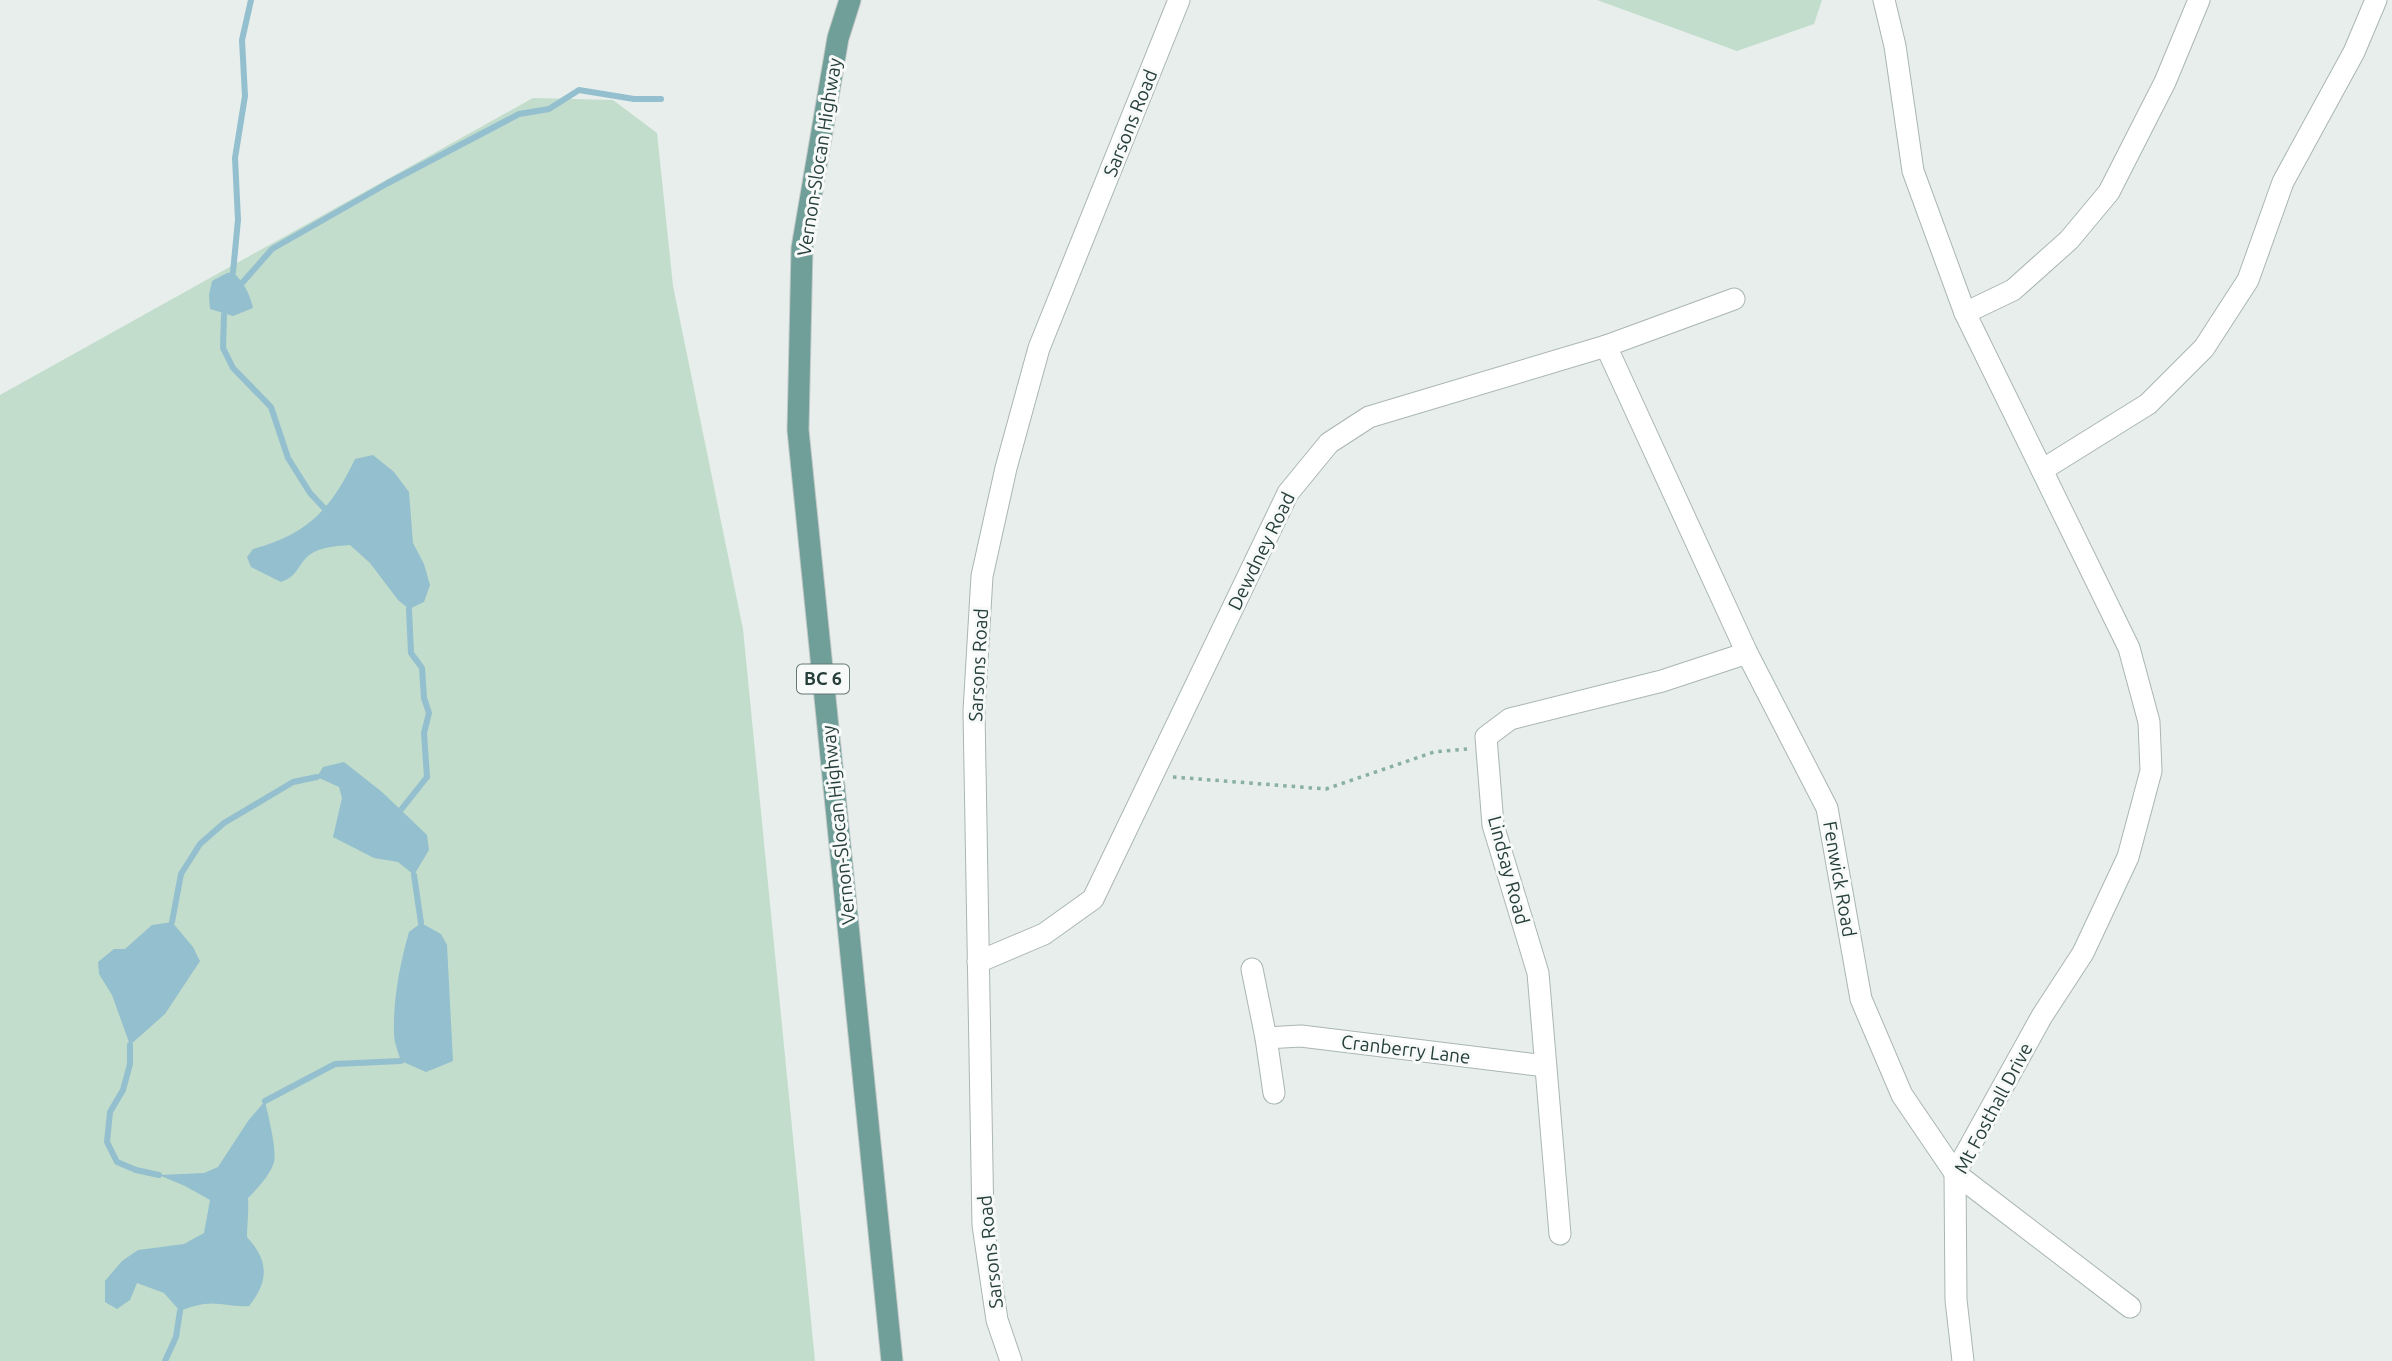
<svg xmlns="http://www.w3.org/2000/svg" width="2392" height="1361" font-family="Ubuntu,sans-serif">
  <style>
    .green { fill: #c2ddcc }
    .water { fill: #94bfce }
    .lines { fill: none; stroke-linecap: round; stroke-linejoin: round }
    .stream { stroke: #94bfce; stroke-width: 6 }
    .street-casing { stroke: #aab6b3; stroke-width: 23 }
    .primary-casing { stroke: #c3c9c8; stroke-width: 23 }
    .path { stroke: #8aafa7; stroke-width: 3.5; stroke-dasharray: 3.5 5; stroke-linecap: butt }
    .street { stroke: #fff; stroke-width: 21 }
    .primary { stroke: #6f9f98; stroke-width: 21 }
    .labels { text-anchor: middle; stroke-width: 6; stroke-linejoin: round; paint-order: stroke }
    .shield { fill: #f7faf9; stroke: #657774; stroke-width: 2 }
    .shield-label { font-size: 18px; font-weight: bold; fill: #273f3b }
    .street-label { font-size: 19px; fill: #273f3b; stroke: #f7faf9 }
  </style>
  <rect width="100%" height="100%" fill="#e7eeeb"/>
  <g class="green">
    <path d="M1597,0H1822L1814,24L1737,51Z"/>
    <path d="M533,98L613,100L657,133L673,286L743,629L815,1361H0V395Z"/>
  </g>
  <g class="water">
    <path d="M233,272C244,283 249,292 253,308L233,316L210,309L209,295L212,281L227,273Z"/>
    <path d="M373,455L394,472L409,492L413,543L424,564L430,585L424,602L409,609L398,600L370,563L350,545C335,546 317,547 306,558C296,569 297,576 281,582L251,567L247,557L253,549C308,534 331,509 355,459Z"/>
    <path d="M344,762L382,792L427,835L429,850L414,875L398,862L374,858L333,837L342,798L339,787L317,777L323,767Z"/>
    <path d="M172,922L193,947L200,961L165,1014L130,1045L112,995L99,974L98,962L114,949H125L152,925Z"/>
    <path d="M421,923L441,934L447,945L453,1061L426,1072L401,1061C398,1052 394,1042 394,1033C393,999 400,964 409,932Z"/>
    <path d="M265,1101C268,1115 277,1149 274,1162C271,1174 257,1189 248,1198C249,1212 247,1224 247,1237C269,1261 269,1281 249,1306C238,1307 231,1305 220,1304C206,1302 193,1306 180,1311L164,1293L137,1283L130,1300L117,1309L105,1302V1281L122,1261L138,1250L184,1244L204,1233L210,1200L185,1186L159,1175L204,1173L218,1167L248,1121Z"/>
  </g>
  <g class="lines">
    <g class="stream">
      <path d="M233,272L238,220L235,158L245,96L242,40L251,0"/>
      <path d="M243,282L272,249L388,183L519,114L549,109L579,90L634,99H661"/>
      <path d="M224,315L223,348L233,368L271,407L288,458L310,493L325,509"/>
      <path d="M400,811L427,777L424,733L429,713L424,698L422,668L411,653L409,609"/>
      <path d="M414,875L421,923"/>
      <path d="M172,922L181,874L200,844L224,823L293,782L317,777"/>
      <path d="M130,1045V1064L123,1090L110,1112L107,1142L117,1162L136,1170L159,1175"/>
      <path d="M265,1101L335,1064L401,1061"/>
      <path d="M165,1361L176,1337L180,1311"/>
    </g>
    <g class="street-casing">
      <g id="street">
        <path d="M1884,0L1895,46L1913,171L1965,313L2129,648L2149,722L2151,771L2128,857L2083,953L2042,1016L1955,1173L1956,1300L1963,1361"/>
        <path d="M1965,313L2013,290L2069,240L2109,192L2165,82L2199,0"/>
        <path d="M1606,346L1747,653L1827,808L1861,999L1902,1095L1955,1173L2130,1307"/>
        <path d="M2042,470L2148,404L2204,348L2248,280L2283,182L2354,52L2376,0"/>
        <path d="M978,962L1044,934L1093,899L1288,493L1329,443L1369,417L1606,346L1734,299"/>
        <path d="M1252,969L1266,1038L1274,1093"/>
        <path d="M1266,1038L1301,1036L1545,1066"/>
        <path d="M1560,1234L1538,973L1493,825L1486,737L1510,719L1662,681L1747,653"/>
        <path d="M1011,1361L997,1320L983,1225L974,711L982,576L1006,468L1039,348L1179,0"/>
      </g>
    </g>
    <g class="primary-casing">
      <path id="primary" d="M850,0L838,38L802,248L798,430L892,1361"/>
    </g>
    <path class="path" d="M1173,777L1326,789L1434,752L1467,749"/>
    <use href="#street" class="street"/>
    <use href="#primary" class="primary"/>
  </g>
  <g class="labels">
    <rect class="shield" x="797" y="664.5" width="52" height="29" rx="5"/>
    <g class="shield-label">
      <text x="823" y="685">BC 6</text>
    </g>
    <g class="street-label">
      <text transform="translate(1130 123) rotate(-68)" y="7">Sarsons Road</text>
      <text transform="translate(819 157) rotate(-81)" y="7">Vernon-Slocan Highway</text>
      <text transform="translate(1261 551) rotate(-64)" y="7">Dewdney Road</text>
      <text transform="translate(978 665) rotate(-87)" y="7">Sarsons Road</text>
      <text transform="translate(838 825) rotate(-96)" y="7">Vernon-Slocan Highway</text>
      <text transform="translate(1509 870) rotate(75)" y="7">Lindsay Road</text>
      <text transform="translate(1840 879) rotate(80)" y="7">Fenwick Road</text>
      <text transform="translate(1406 1049) rotate(7)" y="7">Cranberry Lane</text>
      <text transform="translate(1993 1108) rotate(-62)" y="7">Mt Fosthall Drive</text>
      <text transform="translate(990 1252) rotate(-96)" y="7">Sarsons Road</text>
    </g>
  </g>
</svg>
